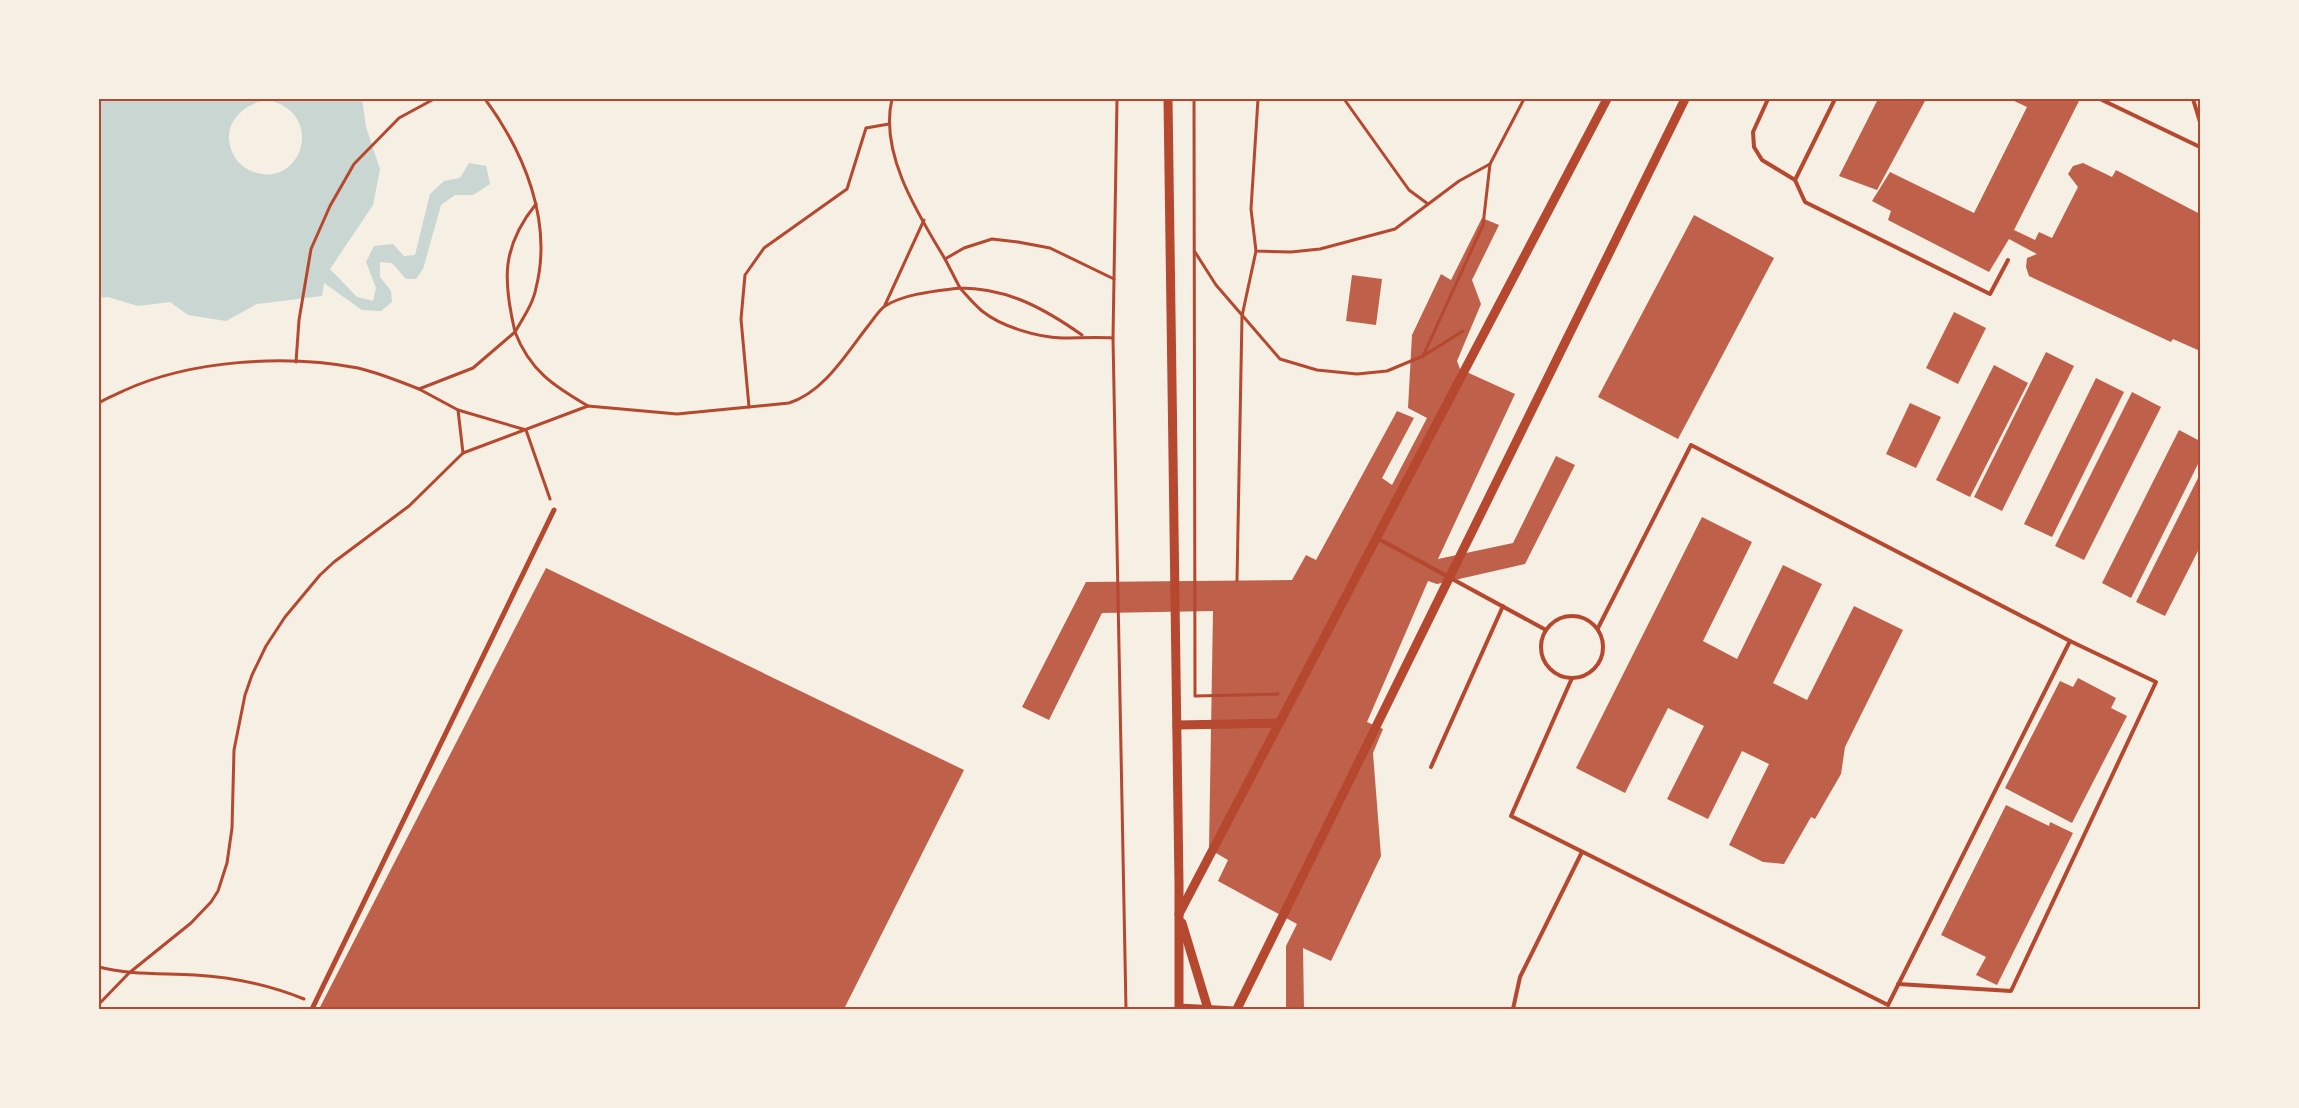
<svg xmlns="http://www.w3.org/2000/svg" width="2299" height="1108" font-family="'Sofia Sans Condensed',sans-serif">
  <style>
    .water { fill: #c9d6d2; fill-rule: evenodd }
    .building { fill: #bf614a }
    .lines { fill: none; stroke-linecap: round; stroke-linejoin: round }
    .path { stroke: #b5482f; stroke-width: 3 }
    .service { stroke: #b5482f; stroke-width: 4 }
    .minor { stroke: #b5482f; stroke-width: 5 }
    .tertiary { stroke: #b5482f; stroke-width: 9 }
    .neatline { fill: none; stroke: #b5482f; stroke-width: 2 }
  </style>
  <rect width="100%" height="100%" fill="#f6efe4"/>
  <path class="water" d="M99,99H362L366,127L380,169L373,205L330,269L357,297L373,301L376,288L366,262L374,246L393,244L404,256L415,255L430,194L444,181L460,178L469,163L486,166L490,184L473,195H455L441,205L423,269L416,279H406L392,263L380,262V277L391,291L392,302L381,311L362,310L324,283L322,296L257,304L226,321L188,315L170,302L138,306L108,297L99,298ZM267,100C326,111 303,189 254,172C247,170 240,165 236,159C218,131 237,105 267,100Z"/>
  <g class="building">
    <path d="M1878,99H1926L1877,190L1839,176Z"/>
    <path d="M2010,99H2080L2014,230L2035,240L2039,232L2052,238L2078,187L2068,174L2073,166L2083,163L2112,177L2116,170L2200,214V351L2173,339L2171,342L2029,276L2026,267L2027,258L2037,254L2009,239L1989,272L1888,220L1891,211L1872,201L1890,172L1974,213L2027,107Z"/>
    <path d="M1694,215L1774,258L1678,439L1598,397Z"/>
    <path d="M1482,218L1499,225L1472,280L1481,304L1457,361L1460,369L1515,394L1438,559L1513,543L1556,456L1575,465L1525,564L1437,584L1428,581L1367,722L1383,729L1373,753L1381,856L1331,961L1303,948L1304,1009H1286V946L1297,924L1218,881L1228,860L1209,849L1213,611L1102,613L1049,720L1022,707L1086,582L1292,580L1306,555L1316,560L1397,411L1414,418L1382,478L1392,485L1427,418L1408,408L1412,335L1441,274L1451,280Z"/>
    <path d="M1352,275L1382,279L1376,325L1346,321Z"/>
    <path d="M1954,312L1986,328L1958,384L1926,368Z"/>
    <path d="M2046,352L2074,366L2002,511L1974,497Z"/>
    <path d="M1994,365L2028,383L1970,497L1936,480Z"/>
    <path d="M2096,378L2124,392L2052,537L2024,524Z"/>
    <path d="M2132,392L2161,407L2084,560L2055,546Z"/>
    <path d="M1910,403L1941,417L1916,468L1886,454Z"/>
    <path d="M2179,430L2200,441V460L2131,598L2102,583Z"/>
    <path d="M2200,474V547L2165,616L2136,602Z"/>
    <path d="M1702,517L1752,542L1703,641L1737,659L1783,565L1822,584L1773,683L1807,700L1854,606L1903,630L1845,747L1841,774L1815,819L1811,817L1784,864L1763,862L1729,845L1769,764L1742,751L1708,819L1667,799L1704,726L1668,708L1625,793L1576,768Z"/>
    <path d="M546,568L964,770L844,1009H319Z"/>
    <path d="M2078,678L2116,698L2111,708L2127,716L2072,823L2005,788L2060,681L2073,687Z"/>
    <path d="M2006,805L2049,826L2050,822L2073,833L1997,985L1976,975L1986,957L1941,935Z"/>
  </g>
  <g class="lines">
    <g class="path">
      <path d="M485,99C524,152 553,221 536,288C533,304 523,318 515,332C530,371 554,386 588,406"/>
      <path d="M892,99C879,153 918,214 945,259L964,248L992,239L1018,242L1050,248L1114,279"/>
      <path d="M1117,99L1113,338L1126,1009"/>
      <path d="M1194,99L1195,696L1278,694"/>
      <path d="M1258,99L1251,209L1256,251L1291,252L1320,249L1395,229L1459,181L1490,164"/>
      <path d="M1344,99L1409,190L1428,204"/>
      <path d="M1195,252L1216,285L1280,359L1317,370L1357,374L1387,371L1423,356"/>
      <path d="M945,259L960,288C1008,288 1045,309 1082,335"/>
      <path d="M885,305L924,220"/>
      <path d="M1463,331L1423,356L1483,225L1490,164L1524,99"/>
      <path d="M296,362L299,320L311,249L330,206L354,164L399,118L434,99"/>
      <path d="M419,389L458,410"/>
      <path d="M99,403C106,398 115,395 123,391C190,360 285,354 358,368C379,373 399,381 419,389L473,368L515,332C503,281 501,247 536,204"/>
      <path d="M749,407L741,319L745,275L764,248L847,189L866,128L889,124"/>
      <path d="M463,453L458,410L526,430L550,499"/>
      <path d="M1237,581L1242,316L1256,251"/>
      <path d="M99,967C130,975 163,973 195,975C232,977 269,985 304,999"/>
      <path d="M99,1004L129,973L191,923L211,902L218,891L227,863L232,828L234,750L245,695L252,675L266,646L285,617L320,575L334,562L409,506L463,453L588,406L677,414L789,403C824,392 846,354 868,326C873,320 879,310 885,306C906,293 937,291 960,288C967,296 974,304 982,311C1002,327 1037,337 1062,338C1079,338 1096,337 1113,338"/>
    </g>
    <g class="service">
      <path d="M1768,99L1753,132L1754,147L1762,160L1795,180L1805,202L1990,294L2008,260"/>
      <path d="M2100,99L2200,147"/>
      <path d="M2193,99L2200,122"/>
      <path d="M1795,180L1835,99"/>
      <path d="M1377,538L1546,630"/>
      <circle cx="1572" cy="647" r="31"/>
      <path d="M1572,678L1511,816L1888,1005L2070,641L1691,445L1598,628"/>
      <path d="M1431,767L1503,606"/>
      <path d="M1898,984L2011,991L2156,682L2070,641"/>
      <path d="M1513,1009L1520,977L1582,852"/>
    </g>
    <g class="minor">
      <path d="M1179,1006L1235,1009"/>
      <path d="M312,1009L554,510"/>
    </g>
    <g class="tertiary">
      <path d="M1168,99L1179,885V1009"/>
      <path d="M1177,725L1279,723"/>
      <path d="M1179,914L1607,99"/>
      <path d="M1182,923L1208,1009"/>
      <path d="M1237,1009L1685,99"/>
    </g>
  </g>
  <rect width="2299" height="1108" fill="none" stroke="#f6efe4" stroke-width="200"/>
  <rect x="100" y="100" width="2099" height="908" class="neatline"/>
</svg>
